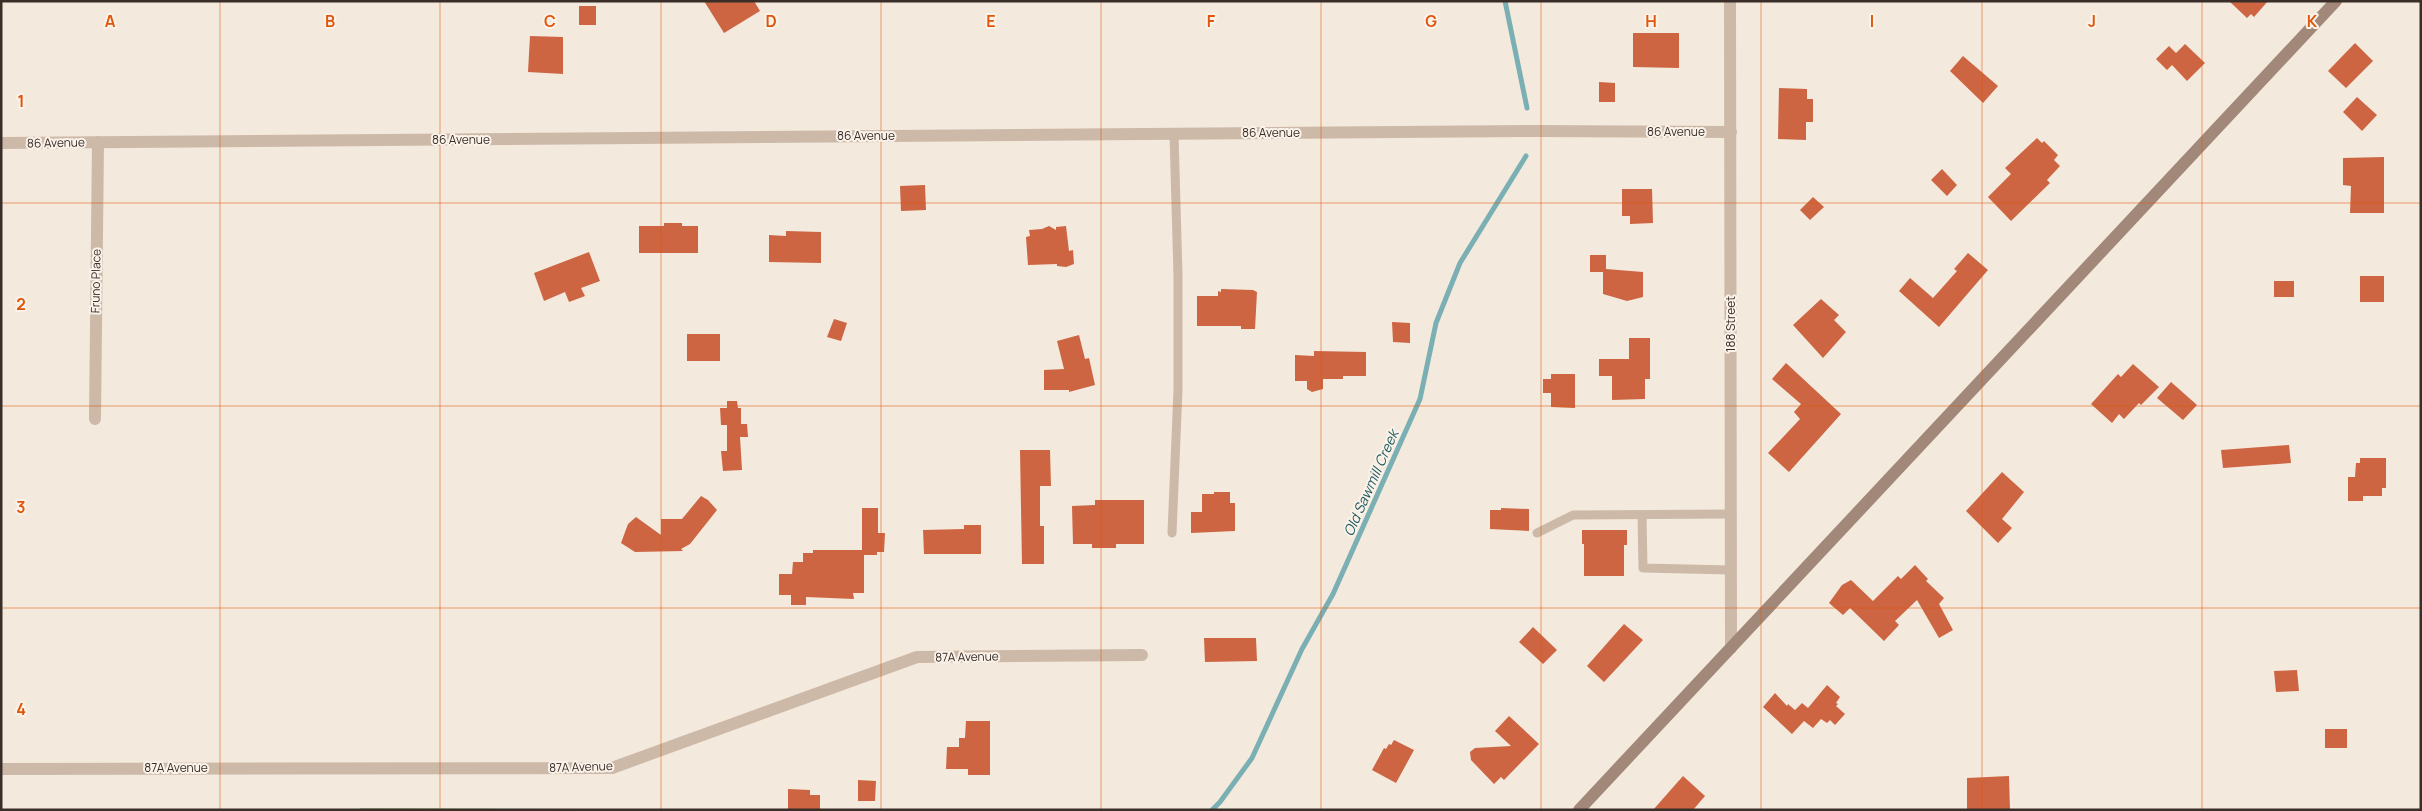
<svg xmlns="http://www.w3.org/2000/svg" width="2422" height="811" font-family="Manrope,sans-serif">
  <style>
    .green { fill: #b6c49c }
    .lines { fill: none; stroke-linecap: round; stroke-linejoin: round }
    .stream { stroke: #7ab0b3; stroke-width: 5 }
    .building { fill: #cd6542 }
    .service { stroke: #cdb9a8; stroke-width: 9 }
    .minor { stroke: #cdb9a8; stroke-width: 12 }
    .tertiary { stroke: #cdb9a8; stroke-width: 12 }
    .secondary { stroke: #a18879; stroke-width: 12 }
    .grid { fill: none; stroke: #df570d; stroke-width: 1; stroke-opacity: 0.55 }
    .labels { text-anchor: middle; stroke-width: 4; stroke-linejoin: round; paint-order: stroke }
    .street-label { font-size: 12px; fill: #392e28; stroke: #fbf3ea }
    .water-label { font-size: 14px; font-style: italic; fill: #1b585e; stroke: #fbf3ea }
    .grid-label { font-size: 16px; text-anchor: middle; font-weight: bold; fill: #df570d; stroke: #fbf3ea; stroke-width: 4; stroke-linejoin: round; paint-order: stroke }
  </style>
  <rect width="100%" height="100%" fill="#f4e9dd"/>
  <path class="green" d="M360,808L584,809V810H360Z"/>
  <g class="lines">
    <g class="stream">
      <path d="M1505,1L1527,108"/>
      <path d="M1212,810L1220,802L1252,758L1302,649L1333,594L1420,399L1436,323L1460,263L1526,156"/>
    </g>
  </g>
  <g class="building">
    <path d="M704,1H754L760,11L724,33Z"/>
    <path d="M2229,1H2268L2254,17L2251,14L2247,18Z"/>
    <rect x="579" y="6" width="17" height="19"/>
    <path d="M1633,33H1679V68L1633,67Z"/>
    <path d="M530,36L563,37V74L528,72Z"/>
    <path d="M2355,43L2373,61L2346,88L2328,71Z"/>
    <path d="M2185,44L2205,63L2187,81L2172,65L2167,70L2156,59L2169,46L2176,53Z"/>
    <path d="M1963,56L1998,86L1983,103L1950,71Z"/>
    <path d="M1599,82L1615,83V102H1599Z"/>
    <path d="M1779,88L1807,89V99H1813V122H1806V140L1778,139Z"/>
    <path d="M2357,97L2377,115L2362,131L2343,112Z"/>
    <path d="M2037,138L2042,143L2044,141L2058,155L2054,160L2060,166L2047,180L2050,183L2011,221L1988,197L2011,174L2005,168Z"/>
    <path d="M2384,157V213H2350L2351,186L2343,185V158Z"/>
    <path d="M1942,169L1957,185L1947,196L1931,180Z"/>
    <path d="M925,185L926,210L901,211L900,186Z"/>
    <path d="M1622,189H1652L1653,223L1630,224V216H1622Z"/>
    <path d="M1813,197L1824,207L1810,220L1800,210Z"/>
    <path d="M664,223H682V226H698V253H639V226H664Z"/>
    <path d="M1049,226L1056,230V227L1066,226L1069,251L1073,250L1074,264L1066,267L1057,266V264L1028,265L1026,237L1030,236L1029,230L1042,229Z"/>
    <path d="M786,231L821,232V263L769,262V235L786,236Z"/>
    <path d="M589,252L600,281L581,288L585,296L569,302L565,292L544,301L534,273Z"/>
    <path d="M1968,253L1988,270L1939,327L1899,291L1910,278L1933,298L1957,271L1954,269Z"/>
    <path d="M1590,255H1606V269L1643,272V297L1627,301L1603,294V272H1590Z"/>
    <rect x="2360" y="276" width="24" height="26"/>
    <rect x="2274" y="281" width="20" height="16"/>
    <path d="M1221,289L1253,290L1257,292L1255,329H1241V326H1197V296H1218V291L1221,292Z"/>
    <path d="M1821,299L1839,315L1834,320L1846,332L1823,358L1793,325Z"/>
    <path d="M834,319L847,323L841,341L827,337Z"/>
    <path d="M1392,322L1410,323V343L1393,342Z"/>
    <rect x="687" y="334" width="33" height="27"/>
    <path d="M1079,335L1085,359L1089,358L1095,385L1069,392V390H1044V370L1064,369L1057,341Z"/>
    <path d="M1629,338H1650V379H1645V399L1612,400V376H1599V359H1629Z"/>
    <path d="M1314,351L1366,352V376H1343V379H1323V389L1312,392L1307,389V381H1295V355L1314,356Z"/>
    <path d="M1786,363L1841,414L1789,472L1768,453L1800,419L1794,412L1801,404L1772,379Z"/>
    <path d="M2133,364L2159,387L2141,405L2139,403L2124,419L2119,414L2112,423L2091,404L2118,374L2121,377Z"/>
    <path d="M1551,374H1575V408L1551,407V393H1543V379H1551Z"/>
    <path d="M2171,382L2197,405L2183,420L2157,398Z"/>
    <path d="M727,401H737L738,408H741V424H747L748,437H740L742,470L723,471L721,451H727V425H721L720,408H727Z"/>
    <path d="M2289,445L2291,463L2223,468L2221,450Z"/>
    <path d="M1020,450H1050L1051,486H1040V526H1044V564H1022Z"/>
    <path d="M2360,458H2386V488H2382V496H2363V501H2348V477H2355L2356,463H2360Z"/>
    <path d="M2002,472L2024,492L2002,519L2012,528L1998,543L1966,511Z"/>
    <path d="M1214,492H1230V503H1235V531L1191,533V512H1202V494H1214Z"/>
    <path d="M701,496L708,500L717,510L690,544L681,549L683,551L635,552L621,543L628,524L636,517L661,535V519H682Z"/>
    <path d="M1095,500H1144V544H1116V548H1092V544H1073L1072,506L1095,505Z"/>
    <path d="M862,508H878V533H885L884,552H877V555H864V593H853L854,599L806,597V605H791V595H779V574H792L793,562H803V553H813V550H862Z"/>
    <path d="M1501,508L1529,509V531L1490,529V510H1501Z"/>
    <path d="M964,525H981V554H924L923,530L964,529Z"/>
    <path d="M1582,530H1627V545H1624V576H1584V544H1582Z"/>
    <path d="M1915,565L1928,579L1926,581L1944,598L1939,604L1953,630L1939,638L1917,600L1895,621L1899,625L1884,641L1850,608L1843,615L1829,603L1842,585L1851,580L1873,601L1898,576L1901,579Z"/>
    <path d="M1624,624L1643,640L1604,682L1587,666Z"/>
    <path d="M1533,627L1557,650L1543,664L1519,642Z"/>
    <path d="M1204,638H1256L1257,661L1205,662Z"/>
    <path d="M2297,670L2299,691L2276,692L2274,671Z"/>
    <path d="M1827,685L1840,697L1836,703L1838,704L1836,706L1845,714L1835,725L1830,720L1827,723L1821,719L1813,728L1804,721L1792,734L1763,707L1775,693L1787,706L1788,704L1795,710L1802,703L1808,708Z"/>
    <path d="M1509,716L1539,744L1504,780L1501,777L1494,784L1471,760L1470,752L1475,748L1511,746L1495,731Z"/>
    <path d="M966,721H990V775H968V769H946L947,747H959V738H965Z"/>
    <rect x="2325" y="729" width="22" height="19"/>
    <path d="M1394,740L1414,750L1396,783L1372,770L1384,748L1386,749L1389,744L1391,745Z"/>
    <path d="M1683,776L1705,796L1693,810H1653Z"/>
    <path d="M2009,776L2010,810H1967V778Z"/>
    <path d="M858,780L876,781L875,801H858Z"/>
    <path d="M788,789L810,790V795H820V810H788Z"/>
  </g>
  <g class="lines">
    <g class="service">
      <path d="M1642,515L1643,568L1731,570"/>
      <path d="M1172,533L1178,390V275L1174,134"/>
      <path d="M1537,533L1573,515L1731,514"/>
    </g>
    <g class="minor">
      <path d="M1,143L1533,131L1731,132"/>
      <path d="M95,419L98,142"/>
      <path d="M1,769L612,768L917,657L1142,655"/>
    </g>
    <path class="tertiary" d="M1730,1L1731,648"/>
    <path class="secondary" d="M1579,810L2336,1"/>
  </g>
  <path class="grid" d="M220,1V810M440,1V810M661,1V810M881,1V810M1101,1V810M1321,1V810M1541,1V810M1761,1V810M1982,1V810M2202,1V810M1,203H2421M1,406H2421M1,608H2421"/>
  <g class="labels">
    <g class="street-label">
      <text x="1676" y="136">86 Avenue</text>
      <text x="1271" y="137">86 Avenue</text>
      <text x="866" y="140">86 Avenue</text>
      <text x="461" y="144">86 Avenue</text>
      <text transform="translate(56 143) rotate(-1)" y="4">86 Avenue</text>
      <text transform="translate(96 281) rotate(-89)" y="4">Fruno Place</text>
      <text transform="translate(1731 324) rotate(-90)" y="4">188 Street</text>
      <text transform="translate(967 657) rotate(-1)" y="4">87A Avenue</text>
      <text transform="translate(581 767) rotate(-2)" y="4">87A Avenue</text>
      <text x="176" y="772">87A Avenue</text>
    </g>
    <g class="water-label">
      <text transform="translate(1371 483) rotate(-66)" y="5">Old Sawmill Creek</text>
    </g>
  </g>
  <g class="grid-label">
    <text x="110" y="27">A</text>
    <text x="330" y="27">B</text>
    <text x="550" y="27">C</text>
    <text x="771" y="27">D</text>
    <text x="991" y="27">E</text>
    <text x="1211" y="27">F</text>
    <text x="1431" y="27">G</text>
    <text x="1651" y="27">H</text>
    <text x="1872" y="27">I</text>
    <text x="2092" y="27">J</text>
    <text x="2312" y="27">K</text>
    <text x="21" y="107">1</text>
    <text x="21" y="310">2</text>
    <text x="21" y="513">3</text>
    <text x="21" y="715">4</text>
  </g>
  <rect width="2422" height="811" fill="none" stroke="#392e28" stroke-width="5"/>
</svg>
